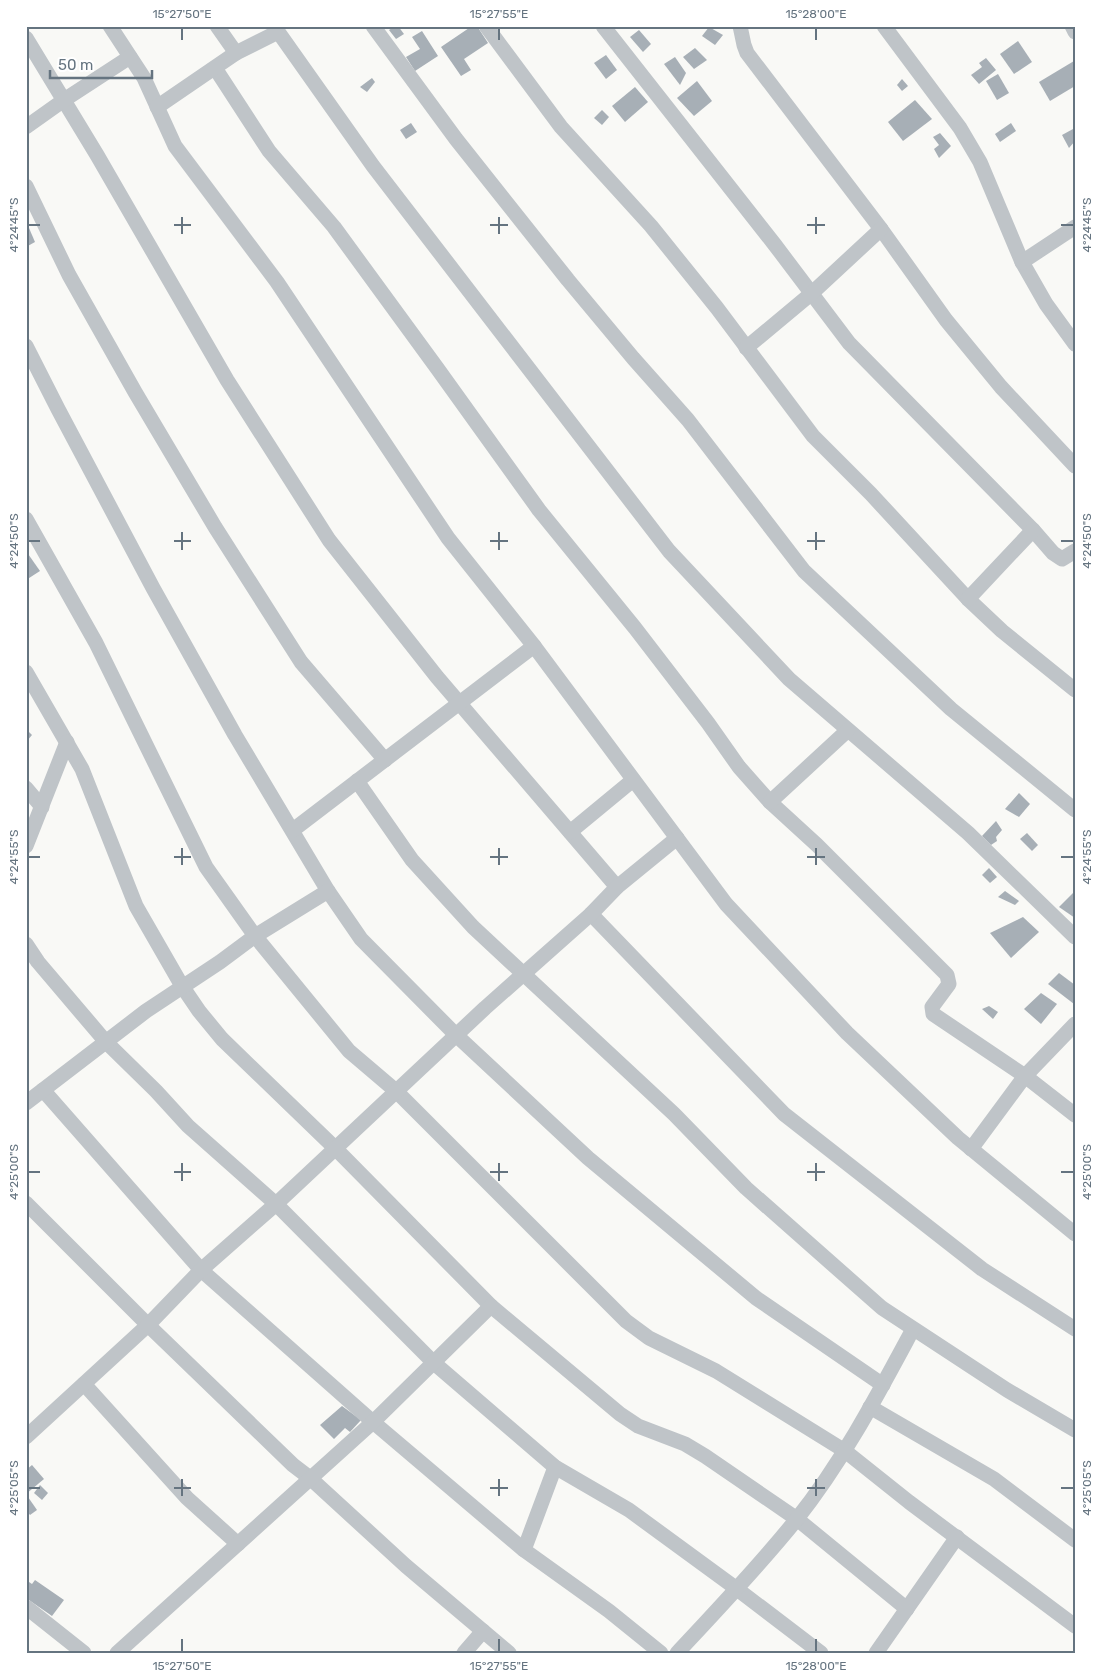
<svg xmlns="http://www.w3.org/2000/svg" width="1101" height="1679" font-family="Rubik,sans-serif">
  <style>
    .building { fill: #a7afb6 }
    .lines { fill: none; stroke-linecap: round; stroke-linejoin: round }
    .minor { stroke: #bfc4c8; stroke-width: 15 }
    .ticks { fill: none; stroke: #657480; stroke-width: 2 }
    .neatline { fill: none; stroke: #657480; stroke-width: 2 }
    .ticks-label { font-size: 12px; text-anchor: middle; fill: #657480 }
  </style>
  <rect width="100%" height="100%" fill="#f9f9f6"/>
  <g class="building">
    <path d="M395,26H398L404,34L396,39L389,30Z"/>
    <path d="M472,26H477L488,43L464,59L471,70L461,76L441,47Z"/>
    <path d="M709,27L723,35L715,45L702,36Z"/>
    <path d="M639,30L651,44L643,52L630,37Z"/>
    <path d="M422,31L438,56L415,71L406,57L420,49L412,37Z"/>
    <path d="M1018,41L1032,62L1014,74L1000,54Z"/>
    <path d="M695,48L707,60L694,69L683,57Z"/>
    <path d="M606,55L617,70L606,79L594,63Z"/>
    <path d="M675,57L686,73L680,85L664,64Z"/>
    <path d="M986,58L996,70L979,84L971,75L982,67L979,63Z"/>
    <path d="M1074,61L1075,86L1050,101L1039,82Z"/>
    <path d="M998,74L1009,93L997,100L986,81Z"/>
    <path d="M372,78L375,82L367,92L360,87Z"/>
    <path d="M902,79L908,86L902,91L897,85Z"/>
    <path d="M697,81L712,101L694,116L677,98Z"/>
    <path d="M635,87L648,102L625,122L612,106Z"/>
    <path d="M915,100L932,119L903,141L888,122Z"/>
    <path d="M602,110L609,117L602,125L594,118Z"/>
    <path d="M411,123L417,132L406,139L400,130Z"/>
    <path d="M1011,123L1016,131L1000,142L995,134Z"/>
    <path d="M1073,129L1075,132V141L1069,148L1062,135Z"/>
    <path d="M940,133L951,146L939,158L934,149L939,145L933,137Z"/>
    <path d="M29,228L35,242L26,247V230Z"/>
    <path d="M26,551L40,571L26,580Z"/>
    <path d="M26,729L32,735L26,742Z"/>
    <path d="M1019,793L1030,804L1019,817L1005,809Z"/>
    <path d="M996,821L1002,830L996,837L997,841L991,845L982,836Z"/>
    <path d="M1027,833L1038,845L1032,851L1020,839Z"/>
    <path d="M989,868L997,877L990,883L982,875Z"/>
    <path d="M1005,891L1019,901L1015,905L998,897Z"/>
    <path d="M1075,891V918L1059,907Z"/>
    <path d="M1023,917L1039,932L1011,958L990,933Z"/>
    <path d="M1059,973L1075,985L1074,1004L1048,984Z"/>
    <path d="M1041,993L1057,1004L1041,1024L1024,1009Z"/>
    <path d="M989,1006L998,1012L993,1019L982,1009Z"/>
    <path d="M342,1406L361,1420L350,1432L345,1428L334,1439L320,1425Z"/>
    <path d="M32,1465L44,1479L26,1494V1470Z"/>
    <path d="M40,1485L48,1493L42,1500L34,1493Z"/>
    <path d="M28,1497L37,1510L30,1515L26,1510V1498Z"/>
    <path d="M26,1580L32,1584L35,1580L64,1600L52,1616L26,1598Z"/>
  </g>
  <g class="lines">
    <g class="minor">
      <path d="M110,26L144,78L175,146L277,282L448,538L534,646L726,904L847,1033L958,1138L1075,1234"/>
      <path d="M217,26L236,53"/>
      <path d="M274,26L373,166L669,551L789,679L968,833L1075,937"/>
      <path d="M373,26L456,139L568,280L633,358L688,420L804,571L951,709L1075,810"/>
      <path d="M486,26L561,127L651,226L717,308L813,436L871,494L968,599L1002,631L1075,690"/>
      <path d="M603,26L775,245L849,343L1033,530L1053,553L1062,559L1075,551"/>
      <path d="M740,26L744,45L747,53L881,229L946,320L1001,387L1075,466"/>
      <path d="M884,26L960,128L980,162L1022,262L1046,304L1075,344"/>
      <path d="M1072,26L1075,32"/>
      <path d="M26,38L97,155L227,380L329,540L437,677L617,887"/>
      <path d="M215,68L269,151L334,227L437,368L539,510L635,628L708,723L739,767L770,802L817,845L947,975L949,984L932,1007L933,1014L1025,1076L1075,1115"/>
      <path d="M157,107L236,53L278,32"/>
      <path d="M26,127L64,100L130,57"/>
      <path d="M26,186L69,275L135,392L215,527L301,662L385,760"/>
      <path d="M1022,262L1075,227"/>
      <path d="M26,346L58,409L153,588L235,735L328,891L361,939L456,1035L588,1158L756,1298L883,1385"/>
      <path d="M746,348L812,293L881,229"/>
      <path d="M26,519L96,643L206,867L255,936L349,1051L396,1091L626,1321L649,1338L716,1371L845,1451L909,1502L1075,1626"/>
      <path d="M968,599L1033,530"/>
      <path d="M26,672L82,769L136,906L182,986L199,1011L222,1039L335,1148L491,1306L620,1414L638,1426L685,1444L705,1456L797,1519L907,1609"/>
      <path d="M357,781L412,860L473,927L674,1114L746,1188L882,1308L1007,1390L1075,1430"/>
      <path d="M26,788L42,807"/>
      <path d="M770,802L848,730"/>
      <path d="M293,830L534,646"/>
      <path d="M570,832L633,780"/>
      <path d="M26,846L67,742"/>
      <path d="M591,914L784,1114L982,1269L1075,1329"/>
      <path d="M26,944L38,962L106,1042L156,1091L188,1126L276,1204L434,1363L555,1467L629,1510L737,1589L821,1653"/>
      <path d="M43,1090L201,1270L373,1422L524,1550L609,1611L661,1653"/>
      <path d="M26,1103L146,1011L220,962L255,936L328,891"/>
      <path d="M971,1149L1025,1076L1075,1024"/>
      <path d="M26,1203L148,1325L293,1465L310,1478L406,1566L509,1653"/>
      <path d="M84,1384L187,1498L238,1544"/>
      <path d="M870,1407L994,1479L1075,1540"/>
      <path d="M26,1437L148,1325L201,1270L276,1204L485,1008L591,914L617,887L677,838"/>
      <path d="M524,1550L555,1467"/>
      <path d="M26,1607L84,1653"/>
      <path d="M117,1653L373,1422L491,1306"/>
      <path d="M464,1653L483,1631"/>
      <path d="M677,1653C718,1609 759,1566 796,1520C843,1461 878,1394 913,1329"/>
      <path d="M876,1653L957,1537"/>
    </g>
  </g>
  <path class="ticks" d="M182,28V40M499,28V40M816,28V40M182,217V234M499,217V234M816,217V234M28,225H40M174,225H191M490,225H508M807,225H825M1061,225H1074M182,532V550M499,532V550M816,532V550M28,541H40M174,541H191M490,541H508M807,541H825M1061,541H1074M182,848V865M499,848V865M816,848V865M28,857H40M174,857H191M490,857H508M807,857H825M1061,857H1074M182,1163V1181M499,1163V1181M816,1163V1181M28,1172H40M174,1172H191M490,1172H508M807,1172H825M1061,1172H1074M182,1479V1496M499,1479V1496M816,1479V1496M28,1488H40M174,1488H191M490,1488H508M807,1488H825M1061,1488H1074M182,1639V1652M499,1639V1652M816,1639V1652"/>
  <rect width="1101" height="1679" fill="none" stroke="#ffffff" stroke-width="55"/>
  <path d="M50 70v8h102v-8" fill="none" stroke="#657480" stroke-width="2.5"/>
  <text x="58" y="70" font-size="15" fill="#657480" stroke="#ffffff" stroke-width="4" paint-order="stroke">50 m</text>
  <rect x="28" y="28" width="1046" height="1624" class="neatline"/>
  <g class="ticks-label">
    <text x="182" y="18">15°27'50"E</text>
    <text x="499" y="18">15°27'55"E</text>
    <text x="816" y="18">15°28'00"E</text>
    <text transform="translate(14 225) rotate(-90)" y="4">4°24'45"S</text>
    <text transform="translate(1087 225) rotate(-90)" y="4">4°24'45"S</text>
    <text transform="translate(14 541) rotate(-90)" y="4">4°24'50"S</text>
    <text transform="translate(1087 541) rotate(-90)" y="4">4°24'50"S</text>
    <text transform="translate(14 857) rotate(-90)" y="4">4°24'55"S</text>
    <text transform="translate(1087 857) rotate(-90)" y="4">4°24'55"S</text>
    <text transform="translate(14 1172) rotate(-90)" y="4">4°25'00"S</text>
    <text transform="translate(1087 1172) rotate(-90)" y="4">4°25'00"S</text>
    <text transform="translate(14 1488) rotate(-90)" y="4">4°25'05"S</text>
    <text transform="translate(1087 1488) rotate(-90)" y="4">4°25'05"S</text>
    <text x="182" y="1670">15°27'50"E</text>
    <text x="499" y="1670">15°27'55"E</text>
    <text x="816" y="1670">15°28'00"E</text>
  </g>
</svg>
